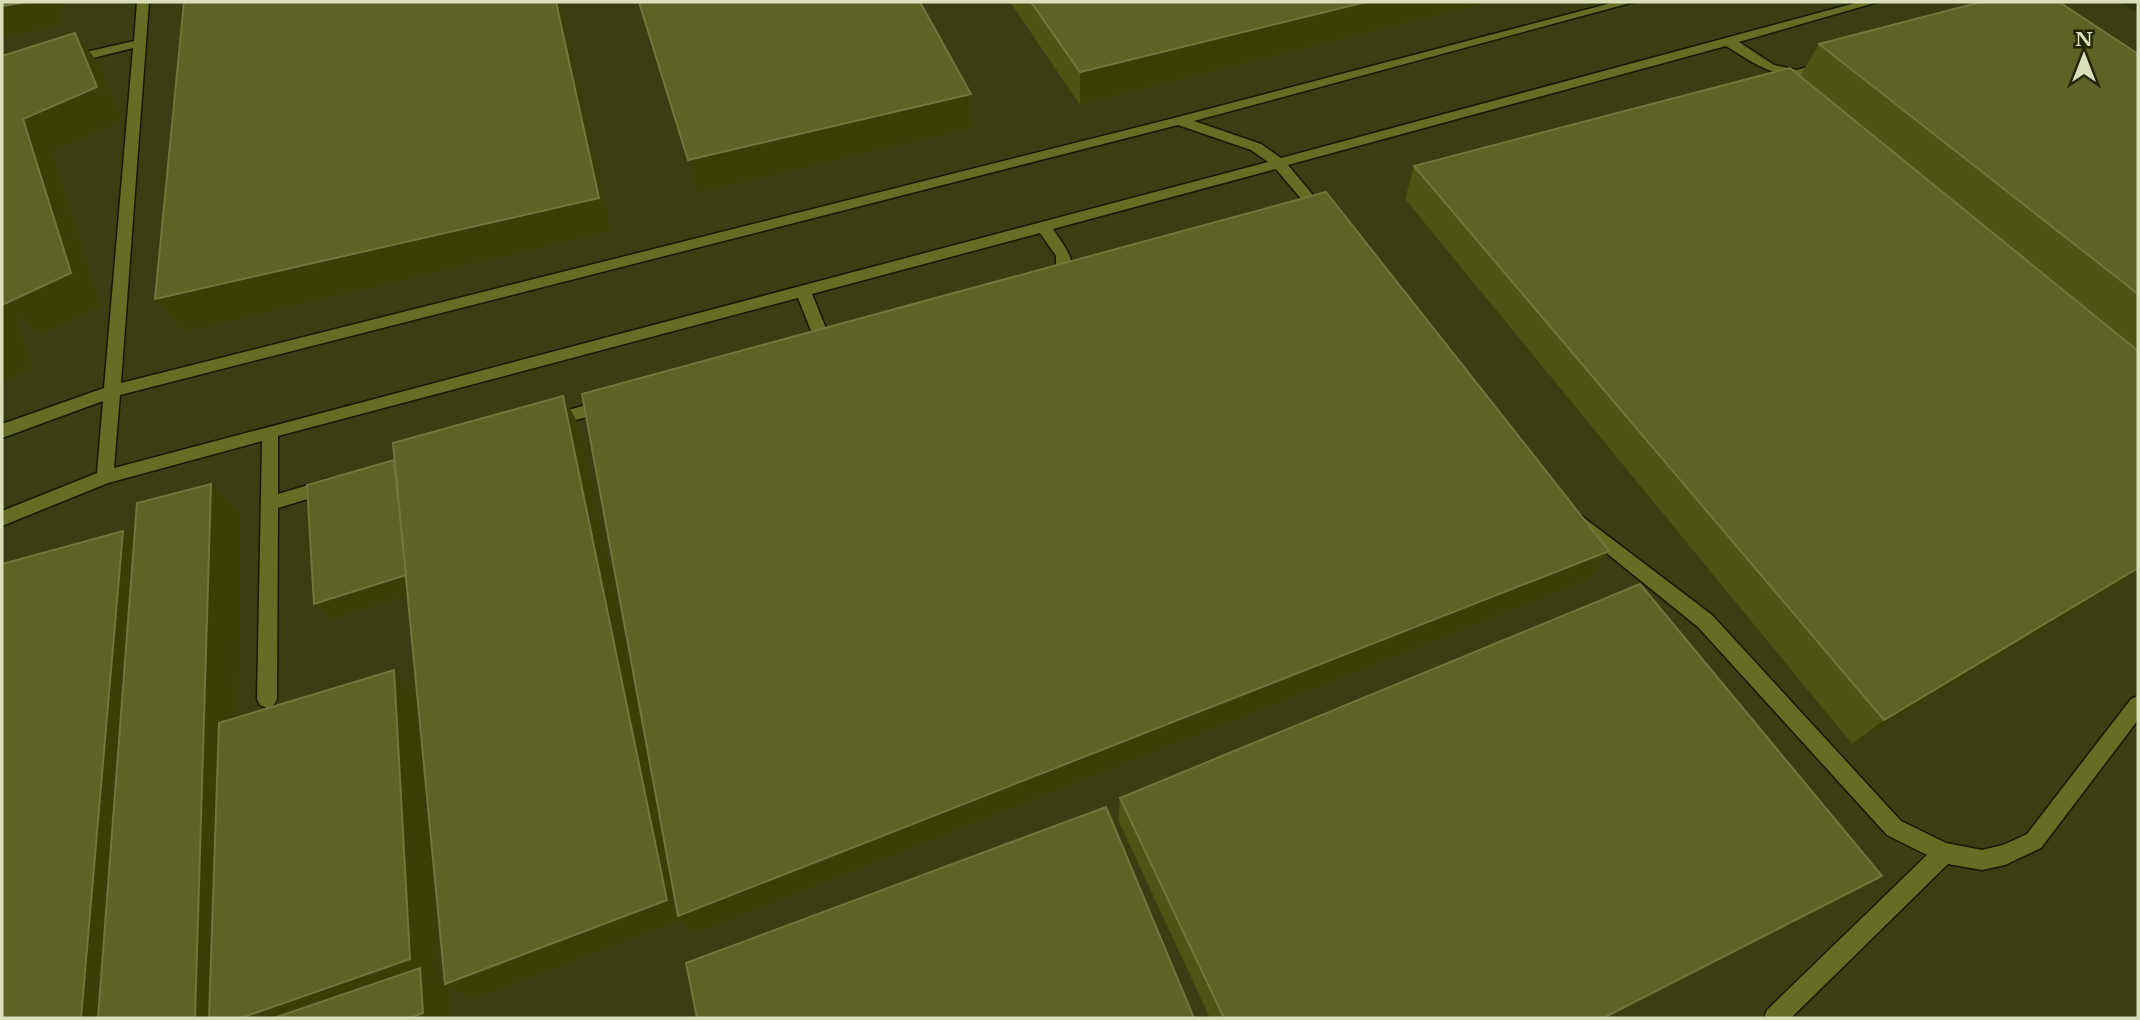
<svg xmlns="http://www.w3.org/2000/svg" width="2140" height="1020" font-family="'Libre Baskerville',serif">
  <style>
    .built { fill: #3a3e12 }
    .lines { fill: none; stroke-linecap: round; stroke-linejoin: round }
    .service-casing { stroke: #161803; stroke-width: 3 }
    .service { fill: #656c23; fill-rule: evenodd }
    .wall { fill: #4e5413 }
    .shaded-wall { fill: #3a3f08 }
    .building { fill: #5d6225; stroke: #70763c; stroke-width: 2 }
  </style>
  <rect width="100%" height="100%" fill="#2d310a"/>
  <path class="built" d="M2,2H2121L2138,13V1018H2Z"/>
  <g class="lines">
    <g class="service-casing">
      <g id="service">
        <path d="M137,2H149L121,383L1178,117L1615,2H1634L1194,121L1261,144L1281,158L1859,2H1878L1739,42L1774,65L1797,70L1824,62L1830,66C1797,93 1756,65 1726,46L1288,165L1328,213L1330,216L1328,219H1318L1276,169L1053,229C1067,251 1087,271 1051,282L1043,277L1056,268V256L1040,233L812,294L832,343L824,349L816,343L798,298L278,436V494L328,479L334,481L337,486L334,491L278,508L277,699L274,705L267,708L260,705L257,699L262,441L108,483L2,526V511L97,473L103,401L2,438V424L104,388L133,48L69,64L63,60L64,57L134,41ZM1178,125L1251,150L1268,162L114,468L120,395Z"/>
        <path d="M607,399L613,401L615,405L613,409L550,428L544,427L542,422L544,417Z"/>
        <path d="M1579,514L1712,615L1901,821L1946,843L1982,850L2003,845L2027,834L2131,699L2138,696V720L2041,848L2005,865L1982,870L1948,864L1791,1018H1764L1767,1010L1927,855L1887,835L1698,627L1573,526L1570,521L1573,516Z"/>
      </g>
    </g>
    <use href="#service" class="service"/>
  </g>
  <g class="wall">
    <path d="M1010,2H1490L1080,105Z"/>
    <path d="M1819,44L2138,54V573L1852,744L1405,199L1414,166L1800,76Z"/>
    <path d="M1120,798L1847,896L1607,1018H1210L1118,820Z"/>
  </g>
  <g class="shaded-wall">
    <path d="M26,2H64L60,26L2,38V6Z"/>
    <path d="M556,2H561L612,231L183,332L155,299Z"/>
    <path d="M1366,2H1490L1080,105V72Z"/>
    <path d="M75,33L101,66L123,121L52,152L102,306L38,336L16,315L33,369L2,382V269L23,119Z"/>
    <path d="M971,94L973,128L698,193L688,160Z"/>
    <path d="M563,396L580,427L684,914L1609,551L1589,580L695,934L681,920L473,1000L450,987L452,1018H241L394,670L420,696L440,976L436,977L448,983Z"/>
    <path d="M395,460L422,591L331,620L314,604Z"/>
    <path d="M211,484L241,513L235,1018H195Z"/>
    <path d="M123,531L157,559L127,1018H81Z"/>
    <path d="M2138,568V573L1852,744L1884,720Z"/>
    <path d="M1882,876L1847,896L1607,1018H1603Z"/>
  </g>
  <g class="building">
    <path d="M2,2H26L2,6Z"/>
    <path d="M184,2H556L599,198L155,299Z"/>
    <path d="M639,2H920L971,94L688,160Z"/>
    <path d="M1031,2H1366L1080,72Z"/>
    <path d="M1981,2H2059L2138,54V294L1819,44Z"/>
    <path d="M75,33L97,87L23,119L71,273L4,304L2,295V56Z"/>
    <path d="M1790,68L2138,351V568L1884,720L1414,166Z"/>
    <path d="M1326,192L1609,551L678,916L582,394Z"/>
    <path d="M563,396L667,900L445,984L393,443Z"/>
    <path d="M394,460L406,575L314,604L307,485Z"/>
    <path d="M211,484L195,1018H98L137,503Z"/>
    <path d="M123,531L81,1018H2V564Z"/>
    <path d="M1640,584L1882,876L1603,1018H1224L1120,798Z"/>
    <path d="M394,670L410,959L241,1018H209L219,723Z"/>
    <path d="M1106,807L1194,1018H697L686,963Z"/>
    <path d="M420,968L423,1013L410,1018H274Z"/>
  </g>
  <rect width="2140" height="1020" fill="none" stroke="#dadfbb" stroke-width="7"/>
  <g transform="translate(2084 56)" stroke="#232701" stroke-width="5" paint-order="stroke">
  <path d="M0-5L12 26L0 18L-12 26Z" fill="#dadfbb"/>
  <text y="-10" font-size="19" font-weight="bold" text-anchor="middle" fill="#dadfbb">N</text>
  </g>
</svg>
